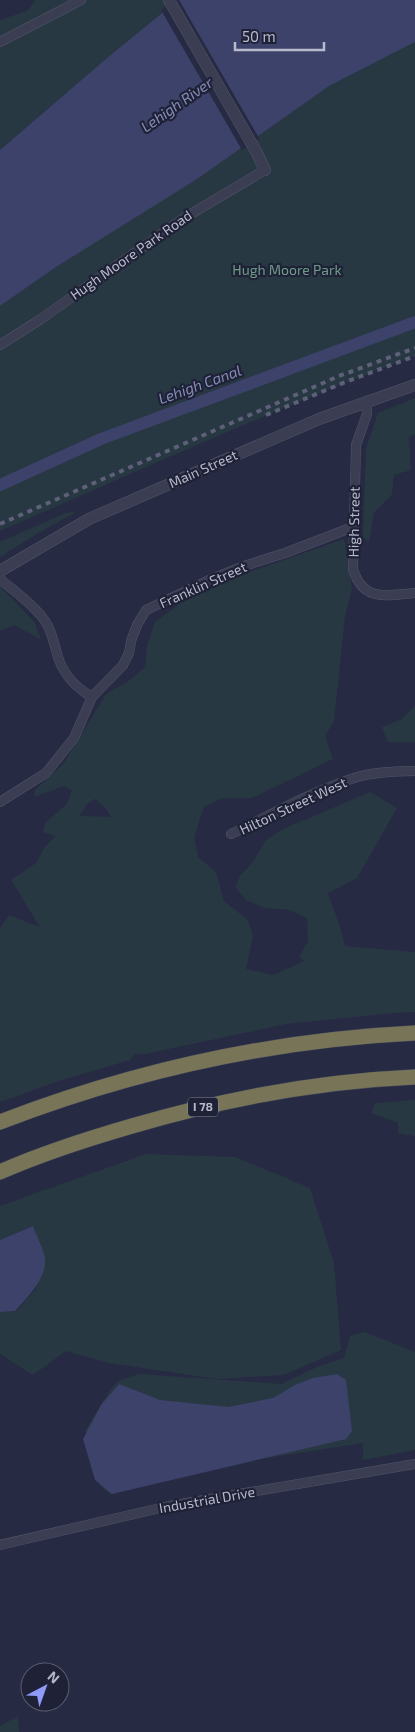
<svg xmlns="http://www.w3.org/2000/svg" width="415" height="1732" font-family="'Exo 2',sans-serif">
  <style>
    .green { fill: #283843; fill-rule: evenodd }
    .water { fill: #3c426a }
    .pier { fill: #262a42 }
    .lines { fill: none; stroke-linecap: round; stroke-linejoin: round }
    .canal { stroke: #3c426a; stroke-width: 12 }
    .minor-casing { stroke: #535569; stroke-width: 10 }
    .tertiary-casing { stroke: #535569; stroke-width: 12 }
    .motorway-casing { stroke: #424559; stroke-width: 16 }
    .minor { stroke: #3b3e52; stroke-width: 9 }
    .tertiary { stroke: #3b3e52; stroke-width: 11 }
    .motorway { stroke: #777458; stroke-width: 15 }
    .rail { stroke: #5d6078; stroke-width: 4; stroke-dasharray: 5 5; stroke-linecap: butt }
    .labels { text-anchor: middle; stroke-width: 4.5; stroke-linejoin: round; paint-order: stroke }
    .shield { fill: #1f2237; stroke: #8a8c9f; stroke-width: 1 }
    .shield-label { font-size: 12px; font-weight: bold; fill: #b8bacc }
    .street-label { font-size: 14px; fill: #b8bacc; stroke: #1f2237 }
    .park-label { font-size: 14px; fill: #6f9c87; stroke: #1f2237 }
    .water-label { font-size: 15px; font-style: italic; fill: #868db7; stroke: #1f2237 }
  </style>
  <rect width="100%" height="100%" fill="#262a42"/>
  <g class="green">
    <path d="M36,0H178L107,58L0,150V20L27,11Z"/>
    <path d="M415,42V356C274,409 138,471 0,531V306L56,267L329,86Z"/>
    <path d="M415,398V434L409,437L411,470L394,475L392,494L374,513L369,542L363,537L366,449L378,413Z"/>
    <path d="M78,511L40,532L0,557V542L66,513Z"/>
    <path d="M344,539L352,589L345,616L334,721L325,736L333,759L252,798H222L204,807L194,837L198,857L216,872L224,901L248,920L253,936L246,969L273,975L304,961L299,957L308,941L307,918L291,910L265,908L246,900L235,887L240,876L252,863L266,840L281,830L370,792L397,808L357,878L328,893L340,926L345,946L415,952V1012L395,1013L286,1024L145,1054H135L130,1060L62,1080L0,1102V928L9,915L40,927L11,880L36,863L44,848L55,836L43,832L45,823L67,804L72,790L64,786L35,797V790L64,763L106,694L130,680L145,667L147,645L155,622L186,599L252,571ZM95,799L105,808L111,817L79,816L88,803Z"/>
    <path d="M0,586L35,623L41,640L15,625L0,631Z"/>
    <path d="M415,705V742H388L382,727L402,719Z"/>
    <path d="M415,1100V1136L398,1133V1123L371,1113L375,1103Z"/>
    <path d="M146,1154L235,1157L310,1188L334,1263L341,1350L284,1375L217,1379L109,1363L66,1351L33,1375L0,1354V1312L16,1311L35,1290L42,1272L32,1226L0,1240V1206Z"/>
    <path d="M365,1332L415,1352V1450L363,1460V1443L247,1461L110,1494L100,1486L85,1431L110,1390L118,1381L139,1374L281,1384L317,1367L344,1358L350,1336Z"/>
    <path d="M18,1716L19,1732H0V1726Z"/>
  </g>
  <g class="water">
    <path d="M178,0H415V42L329,86L197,179L56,267L0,306V150L107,58Z"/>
    <path d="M33,1226C36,1235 45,1252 45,1260C46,1279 27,1298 15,1311L0,1312V1240Z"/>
    <path d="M337,1374L346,1380L352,1431L346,1439L112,1494L95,1480L83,1439L101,1405L119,1384L160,1400L228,1407L273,1398L295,1385L313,1378Z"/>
  </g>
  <path class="pier" d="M174,0H179L259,138L242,150L161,10Z"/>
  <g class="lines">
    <path class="canal" d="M0,485L101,439L415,322"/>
    <g class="minor-casing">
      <g id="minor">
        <path d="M0,42L81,0"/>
        <path d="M0,345L41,319L184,218L265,170"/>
        <path d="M366,402L367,414L356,445L353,569C363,603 388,595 415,593"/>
        <path d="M0,579C15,592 34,605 45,621C51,629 53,640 56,650C61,672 73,686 92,697"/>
        <path d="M0,802L46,773L74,738L92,697L123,665L129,653L131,641L137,625L146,610L207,581L244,566L285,553L353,527"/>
        <path d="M231,834C271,815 311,792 354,778C373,772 395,771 415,771"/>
        <path d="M0,1545L169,1506L415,1464"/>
      </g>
    </g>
    <g class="tertiary-casing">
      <g id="tertiary">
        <path d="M169,0L257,153L265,170"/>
        <path d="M0,571L89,519L319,419L415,385"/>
      </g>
    </g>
    <g class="motorway-casing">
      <g id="motorway">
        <path d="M0,1122C135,1070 271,1040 415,1033"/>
        <path d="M0,1172C43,1153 87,1139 132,1126C224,1099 319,1081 415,1077"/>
      </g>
    </g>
    <use href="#minor" class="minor"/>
    <use href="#tertiary" class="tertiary"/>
    <use href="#motorway" class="motorway"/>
    <g class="rail">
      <path d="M266,415L348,381L415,356"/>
      <path d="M0,524L339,376L415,348"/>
    </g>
  </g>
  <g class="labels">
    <rect class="shield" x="188" y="1097.5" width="30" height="19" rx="4"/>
    <g class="shield-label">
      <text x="203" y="1111">I 78</text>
    </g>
    <g class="street-label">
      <text transform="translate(131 255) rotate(-35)" y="5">Hugh Moore Park Road</text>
      <text transform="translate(203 469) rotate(-24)" y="5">Main Street</text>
      <text transform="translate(354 522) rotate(-89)" y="5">High Street</text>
      <text transform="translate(203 585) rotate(-24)" y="5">Franklin Street</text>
      <text transform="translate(293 806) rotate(-25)" y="5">Hilton Street West</text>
      <text transform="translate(207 1500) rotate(-10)" y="5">Industrial Drive</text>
    </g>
    <g class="park-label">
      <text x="287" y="275">Hugh Moore Park</text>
    </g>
    <g class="water-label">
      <text transform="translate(177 105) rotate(-35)" y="5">Lehigh River</text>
      <text transform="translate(200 385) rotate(-20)" y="5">Lehigh Canal</text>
    </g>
  </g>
  <g transform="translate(45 1687) rotate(41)"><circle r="24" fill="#1f2237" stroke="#5c5f73"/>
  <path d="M0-4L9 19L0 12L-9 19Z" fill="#909af8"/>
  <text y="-8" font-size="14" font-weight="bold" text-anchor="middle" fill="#b8bacc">N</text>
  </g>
  <path d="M235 42v8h89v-8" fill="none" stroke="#b8bacc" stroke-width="2.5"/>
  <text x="242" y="42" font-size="15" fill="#b8bacc" stroke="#1f2237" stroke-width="4" paint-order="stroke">50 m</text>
</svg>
